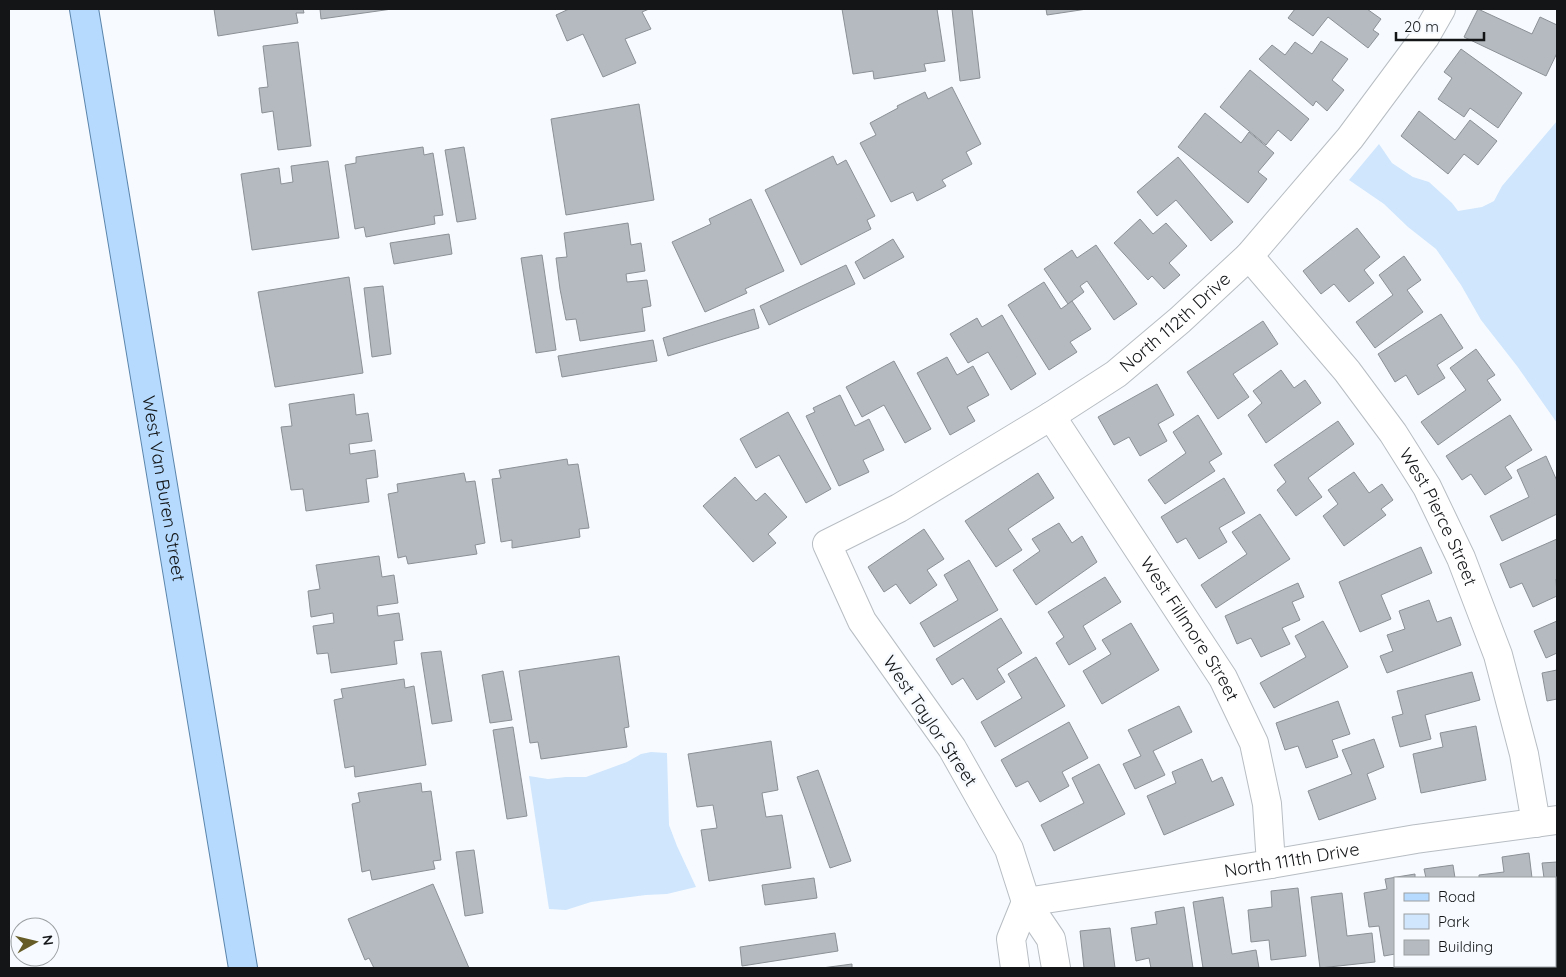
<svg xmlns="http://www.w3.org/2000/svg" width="1566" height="977" font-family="Quicksand,sans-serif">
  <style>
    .green { fill: #d0e6fd }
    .building { fill: #b4bac0; stroke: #8b9096 }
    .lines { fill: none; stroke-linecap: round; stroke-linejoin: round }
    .minor-casing { stroke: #b7bdc3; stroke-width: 30 }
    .major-casing { stroke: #5c85ac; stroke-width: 30 }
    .minor { stroke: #fff; stroke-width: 28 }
    .major { stroke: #b5dafd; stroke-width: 28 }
    .labels { text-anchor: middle; stroke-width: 5; stroke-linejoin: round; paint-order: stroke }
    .street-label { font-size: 18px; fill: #131517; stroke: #f7fbff }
  </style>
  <rect width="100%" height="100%" fill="#f7fbff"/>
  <g class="green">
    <path d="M1557,121V423L1517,366L1481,320L1461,285L1436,249L1408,227L1384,204L1349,180L1379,144L1392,163L1413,177L1429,182L1452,203L1458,211L1482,207L1494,201L1502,186Z"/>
    <path d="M651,752L667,753L669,825L677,846L696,887L667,894L646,895L591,902L566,910L549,909L529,776L548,779L566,777H586L627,762L641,754Z"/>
  </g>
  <g class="building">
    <path d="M214,9H303L304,13H296L298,23L218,36Z"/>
    <path d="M320,9H392L321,19Z"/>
    <path d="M569,9H649L642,12L651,29L625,39L636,63L603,77L583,34L567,41L556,15Z"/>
    <path d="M842,9H937L945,61L924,64L926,71L874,79L873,71L853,74Z"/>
    <path d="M952,9H972L980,78L960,81Z"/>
    <path d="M1046,9H1087L1047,15Z"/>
    <path d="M1295,9H1367L1381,19L1373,30L1379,34L1368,48L1328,17L1313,36L1288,18Z"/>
    <path d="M1478,9L1532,34L1540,17L1557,25V53L1546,76L1464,37Z"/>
    <path d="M1321,41L1348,59L1332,80L1344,90L1327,111L1316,101L1313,106L1259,59L1272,45L1285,55L1295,42L1312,54Z"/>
    <path d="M298,42L311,146L278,150L273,111L262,113L259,88L268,87L263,46Z"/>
    <path d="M1461,49L1522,93L1498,128L1470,108L1464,117L1438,99L1452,78L1444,72Z"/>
    <path d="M1250,70L1309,119L1291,141L1278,130L1266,145L1220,107Z"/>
    <path d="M952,87L981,144L966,152L972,164L942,180L946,186L917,201L913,192L891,202L860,143L876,135L870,123L898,108L897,106L925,92L928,99Z"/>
    <path d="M639,104L654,200L566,215L551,119Z"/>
    <path d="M1419,111L1455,140L1470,120L1497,141L1478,165L1464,154L1448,174L1401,136Z"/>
    <path d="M1205,113L1241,143L1249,132L1274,153L1258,172L1267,179L1248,203L1178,147Z"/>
    <path d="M423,147L424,155L433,153L443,215L434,216L435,224L366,237L364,227L355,229L345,165L356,163V157Z"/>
    <path d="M464,147L476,219L457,222L445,150Z"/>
    <path d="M833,156L837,165L846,160L875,216L867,220L871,229L801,265L765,190Z"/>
    <path d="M1178,157L1233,222L1211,241L1176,200L1157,216L1137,192Z"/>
    <path d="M328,161L339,238L252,250L241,174L279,168L281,184L293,182L291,166Z"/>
    <path d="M751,199L784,271L745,289L747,293L705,312L672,242L711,224L709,219Z"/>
    <path d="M1140,219L1153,234L1166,223L1187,246L1169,263L1180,275L1164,289L1152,276L1148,280L1114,243Z"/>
    <path d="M628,223L631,245L641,243L645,271L626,274L627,282L647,280L651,306L642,308L645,331L580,341L576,319L566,320L560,289L556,258L567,257L564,233Z"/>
    <path d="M1357,228L1380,257L1364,270L1374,283L1349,302L1334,284L1321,294L1303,271Z"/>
    <path d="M449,234L452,254L394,264L390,243Z"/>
    <path d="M893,239L904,257L864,279L855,262Z"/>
    <path d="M1096,245L1137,304L1114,320L1087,281L1080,286L1084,292L1068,304L1044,269L1072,250L1077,258Z"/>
    <path d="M542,255L556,350L536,353L521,258Z"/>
    <path d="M1404,256L1421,280L1407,290L1423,312L1375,348L1356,322L1393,295L1379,275Z"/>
    <path d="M846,265L855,284L769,325L760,306Z"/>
    <path d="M349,277L363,373L275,387L258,292Z"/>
    <path d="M1044,282L1061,309L1072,301L1091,329L1070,342L1077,352L1049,370L1008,305Z"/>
    <path d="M383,286L391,354L372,357L364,288Z"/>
    <path d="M754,309L759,328L668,356L663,338Z"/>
    <path d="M1441,314L1463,348L1437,365L1445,378L1418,395L1406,375L1395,382L1378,354Z"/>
    <path d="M1002,315L1036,374L1011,390L988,352L968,363L950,334L977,318L982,327Z"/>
    <path d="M1263,321L1278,344L1233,374L1249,397L1218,419L1187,372Z"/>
    <path d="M653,340L657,361L562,377L558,356Z"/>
    <path d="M1476,349L1495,375L1487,380L1501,400L1438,445L1421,422L1466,390L1450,368Z"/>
    <path d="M947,357L957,375L973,366L989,395L967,407L975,421L950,435L917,373Z"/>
    <path d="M894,361L931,429L905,443L884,405L862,417L846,387Z"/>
    <path d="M1281,370L1294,388L1305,380L1321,403L1266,443L1248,415L1262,403L1253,391Z"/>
    <path d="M1157,384L1174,415L1158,424L1167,441L1140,456L1129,437L1114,445L1098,417Z"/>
    <path d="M354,394L356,415L368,413L372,441L349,444L350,454L375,450L378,477L366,479L369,502L306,511L303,489L291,490L281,427L292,426L289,404Z"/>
    <path d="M840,395L855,426L869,419L884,450L863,460L869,472L839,486L806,416L815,412L813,408Z"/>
    <path d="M788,412L831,489L806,503L779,455L756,468L740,439Z"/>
    <path d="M1198,415L1222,454L1209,462L1215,471L1165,504L1148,480L1186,453L1173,432Z"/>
    <path d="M1510,415L1532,450L1505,467L1512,478L1485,495L1471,474L1462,480L1446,456Z"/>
    <path d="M1338,421L1354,444L1308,478L1322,497L1296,516L1277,490L1286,482L1274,465Z"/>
    <path d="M1546,456L1557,481V514L1502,541L1490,516L1529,497L1517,470Z"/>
    <path d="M567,459L568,465L578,464L589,528L579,529L580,537L512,548V540L501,542L492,479L501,478L499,470Z"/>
    <path d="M1354,472L1369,493L1382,484L1393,500L1381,509L1386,515L1344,546L1323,516L1338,504L1328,490Z"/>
    <path d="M464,473L466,482L475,481L485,543L475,545L477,554L408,564L406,556L398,558L388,494L398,492L397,484Z"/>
    <path d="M1038,473L1054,498L1008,529L1022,550L996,567L965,521Z"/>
    <path d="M735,477L756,501L765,493L787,517L768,534L776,543L753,562L703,506Z"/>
    <path d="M1224,478L1245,513L1219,528L1227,542L1199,559L1186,538L1177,543L1161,517Z"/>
    <path d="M1260,514L1290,559L1216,608L1201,585L1247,554L1232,532Z"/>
    <path d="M1059,523L1072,543L1082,536L1097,562L1036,605L1013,570L1040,551L1032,539Z"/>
    <path d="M924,529L944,559L927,570L937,585L910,604L896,584L884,592L868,567Z"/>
    <path d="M1557,539V579H1556L1557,596L1533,607L1522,583L1510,588L1500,564Z"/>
    <path d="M1421,547L1432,573L1381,595L1391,619L1360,632L1339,582Z"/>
    <path d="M379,556L382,577L394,575L398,603L377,606L378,616L399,613L403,640L394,641L397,664L331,673L328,653L317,654L313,626L334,623L333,613L311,617L308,591L320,589L316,565Z"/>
    <path d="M969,560L998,610L934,647L920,623L958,600L944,575Z"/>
    <path d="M1105,577L1121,602L1083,626L1096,649L1069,665L1056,643L1064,637L1048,612Z"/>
    <path d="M1298,583L1304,597L1292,602L1300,620L1282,628L1290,644L1261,657L1251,638L1237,644L1225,616Z"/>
    <path d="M1429,600L1437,622L1451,617L1461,645L1387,673L1380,656L1393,651L1387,635L1405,629L1399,611Z"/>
    <path d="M1001,618L1022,653L997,669L1005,682L977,700L963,678L952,685L936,659Z"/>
    <path d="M1323,621L1348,667L1274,708L1260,683L1306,657L1295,636Z"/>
    <path d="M1557,621V653L1546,658L1534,631Z"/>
    <path d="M1131,623L1159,670L1102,704L1083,671L1111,654L1102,640Z"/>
    <path d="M441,651L452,721L432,724L421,653Z"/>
    <path d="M619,656L629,727L624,728L627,747L541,759L538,742L530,743L519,671Z"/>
    <path d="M1036,657L1065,706L995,747L981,722L1022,698L1008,674Z"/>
    <path d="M1557,670V699L1547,701L1542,673Z"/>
    <path d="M503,671L512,720L490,723L482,675Z"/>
    <path d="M1472,672L1480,700L1425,715L1431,739L1400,747L1392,717L1403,714L1397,691Z"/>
    <path d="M404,679L405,688L414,686L426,765L355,777L354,766L345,768L334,700L343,698L341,689Z"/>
    <path d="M1338,701L1350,734L1332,740L1338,757L1306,768L1298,746L1285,750L1276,723Z"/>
    <path d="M1179,706L1192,732L1153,751L1165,775L1135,789L1123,764L1141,756L1128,730Z"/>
    <path d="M1069,722L1088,758L1062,772L1069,786L1040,802L1028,781L1016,787L1001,760Z"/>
    <path d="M1476,726L1486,780L1421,793L1413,754L1443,747L1440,733Z"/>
    <path d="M513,727L527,816L507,819L493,730Z"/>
    <path d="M1374,739L1384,767L1367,774L1376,799L1319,820L1308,791L1352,774L1342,750Z"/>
    <path d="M771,741L778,790L762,793L766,817L782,815L791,868L709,881L701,830L717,828L713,805L697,807L688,754Z"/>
    <path d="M1202,759L1212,782L1222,777L1234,805L1164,835L1147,796L1176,783L1172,772Z"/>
    <path d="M1099,764L1125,814L1054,851L1041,825L1084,803L1072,778Z"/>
    <path d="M818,770L851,861L830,868L797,777Z"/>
    <path d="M421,783L422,792L431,791L441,860L433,861L435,869L372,880L370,870L362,872L352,804L360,802L358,793Z"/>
    <path d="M474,850L483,913L465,916L456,852Z"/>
    <path d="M1529,853L1532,878H1479V875L1504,872L1502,857Z"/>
    <path d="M1557,862V918H1555V878H1544L1542,863Z"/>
    <path d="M1453,865L1455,878H1426L1424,869Z"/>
    <path d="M1415,874V878H1395V954L1384,956L1379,926L1369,927L1364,893L1387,889L1385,879Z"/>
    <path d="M814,878L817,898L765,905L762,885Z"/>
    <path d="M433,884L469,968H374L369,958L365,960L348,919Z"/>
    <path d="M1298,888L1306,956L1271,960L1269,940L1251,942L1248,910L1272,907L1271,891Z"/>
    <path d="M1342,893L1347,936L1372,933L1375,962L1320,968L1311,897Z"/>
    <path d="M1223,897L1232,954L1256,950L1259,968H1203L1193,902Z"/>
    <path d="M1184,907L1193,968H1151L1149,958L1136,961L1131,928L1157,924L1155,912Z"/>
    <path d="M1110,928L1115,968H1084L1080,931Z"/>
    <path d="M835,933L838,951L742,966L740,947Z"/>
    <path d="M852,964V968H822Z"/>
  </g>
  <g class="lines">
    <g class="minor-casing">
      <g id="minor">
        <path id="s1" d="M1249,256L1347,371L1393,433L1427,487L1461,558L1498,655L1524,754L1536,823"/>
        <path id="s2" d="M1051,416L1223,678L1254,743L1267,804L1271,864"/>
        <path id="s3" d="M1026,902L1271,864L1416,839L1557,820"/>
        <path d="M1015,968L1011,939L1026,902"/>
        <path id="s4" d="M1056,968L1051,939L1026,902L1009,849L952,748L862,621L827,544L899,508L1051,416L1116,374L1180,320L1249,256L1350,138L1425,37L1441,9"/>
      </g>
    </g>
    <g class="major-casing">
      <g id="major">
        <path id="s5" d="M84,9L243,968"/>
      </g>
    </g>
    <use href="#minor" class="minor"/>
    <use href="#major" class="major"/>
  </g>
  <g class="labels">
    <g class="street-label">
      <text dy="6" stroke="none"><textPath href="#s4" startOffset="900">North 112th Drive</textPath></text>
      <text dy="6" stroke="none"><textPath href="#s5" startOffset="486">West Van Buren Street</textPath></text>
      <text dy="6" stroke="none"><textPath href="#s1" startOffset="324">West Pierce Street</textPath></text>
      <text dy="6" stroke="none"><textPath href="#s2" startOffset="254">West Fillmore Street</textPath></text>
      <text transform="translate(930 721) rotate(56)" y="6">West Taylor Street</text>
      <text dy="6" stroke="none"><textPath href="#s3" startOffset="269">North 111th Drive</textPath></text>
    </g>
  </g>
  <rect width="1566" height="977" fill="none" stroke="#131517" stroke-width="20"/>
  <rect x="1394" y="877" width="162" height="90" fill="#f7fbff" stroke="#9c9fa2"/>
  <rect x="1404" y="893" width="25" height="8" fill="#b5dafd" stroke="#9c9fa2"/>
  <text x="1438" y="902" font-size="15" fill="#131517">Road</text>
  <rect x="1404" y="914" width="25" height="15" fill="#d0e6fd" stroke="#9c9fa2"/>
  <text x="1438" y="927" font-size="15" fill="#131517">Park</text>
  <rect x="1404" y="940" width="25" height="15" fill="#b4bac0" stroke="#9c9fa2"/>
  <text x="1438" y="952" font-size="15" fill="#131517">Building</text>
  <g transform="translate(35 942) rotate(82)"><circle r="24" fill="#f7fbff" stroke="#9c9fa2"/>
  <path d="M0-4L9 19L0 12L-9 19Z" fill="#665c28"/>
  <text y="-8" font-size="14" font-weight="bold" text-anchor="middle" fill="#131517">N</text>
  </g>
  <path d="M1396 32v8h88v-8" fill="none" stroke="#131517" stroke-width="2.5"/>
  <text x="1404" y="32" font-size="15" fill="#131517" stroke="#f7fbff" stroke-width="4" paint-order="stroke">20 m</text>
</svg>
